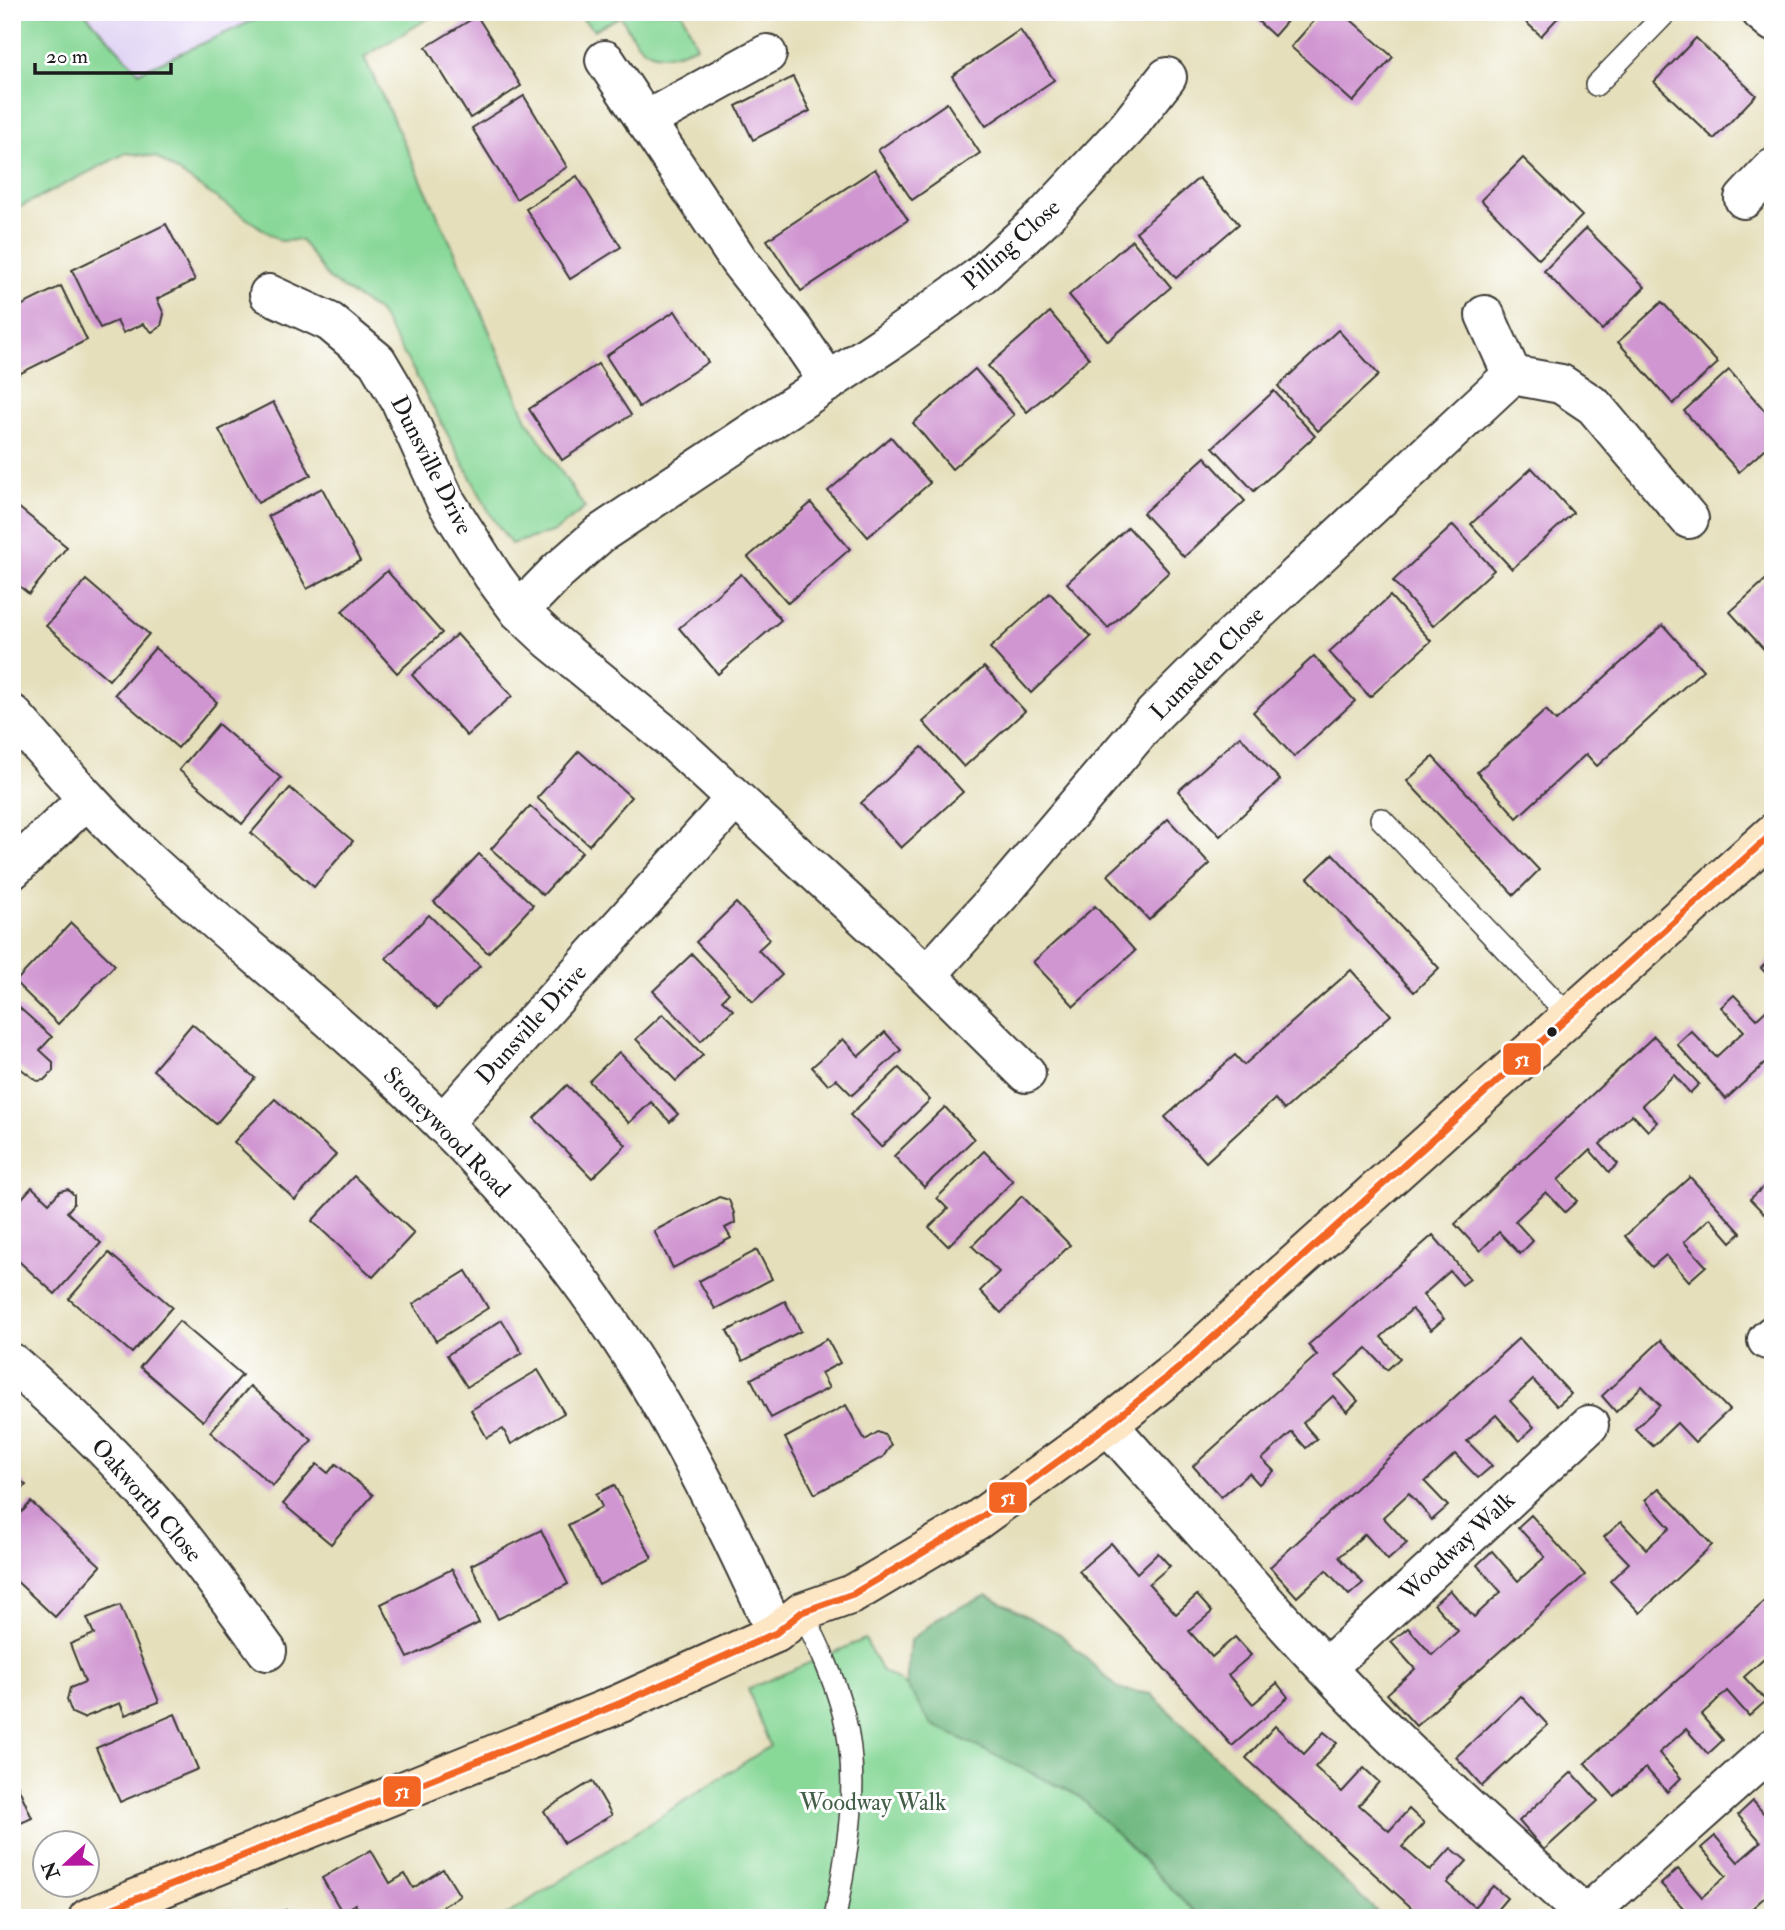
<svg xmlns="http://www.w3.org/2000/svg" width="1785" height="1930" font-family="'IM FELL Double Pica',serif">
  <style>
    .built { fill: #e1d4f4 }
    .green { fill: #88d898; stroke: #527a5a; stroke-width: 2 }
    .forest { fill: #6eb880; stroke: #456a4e; stroke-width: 2 }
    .building { fill: #d096d1 }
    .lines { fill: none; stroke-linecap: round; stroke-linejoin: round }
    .lane-casing { stroke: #3a3934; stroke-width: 24 }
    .street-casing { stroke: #3a3934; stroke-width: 42 }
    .secondary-casing { stroke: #3a3934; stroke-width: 42 }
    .lane { stroke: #fff; stroke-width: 21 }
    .street { stroke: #fff; stroke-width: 38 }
    .secondary { stroke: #fce6c4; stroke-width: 38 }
    .bus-1-casing { stroke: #fff; stroke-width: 12 }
    .bus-1 { stroke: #f26522; stroke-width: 7 }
    .bus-dot { fill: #1c1c1c; stroke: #fff; stroke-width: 2.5 }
    .labels { text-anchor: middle; stroke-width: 6; stroke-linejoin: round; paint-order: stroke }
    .street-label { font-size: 24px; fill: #1c1c1c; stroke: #fff }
    .park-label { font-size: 24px; fill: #425e47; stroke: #fff }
    .line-badge { stroke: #fff; stroke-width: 2.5 }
    .badge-label { font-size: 19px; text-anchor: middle; font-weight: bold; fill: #fff }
  </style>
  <rect width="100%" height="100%" fill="#fff"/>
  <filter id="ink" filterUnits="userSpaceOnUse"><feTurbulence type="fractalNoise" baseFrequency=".0143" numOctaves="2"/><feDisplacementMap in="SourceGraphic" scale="14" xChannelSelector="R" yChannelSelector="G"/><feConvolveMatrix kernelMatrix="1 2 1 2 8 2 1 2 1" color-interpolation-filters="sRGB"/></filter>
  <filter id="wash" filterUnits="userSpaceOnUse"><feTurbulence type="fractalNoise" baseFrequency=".00686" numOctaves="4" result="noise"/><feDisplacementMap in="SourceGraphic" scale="28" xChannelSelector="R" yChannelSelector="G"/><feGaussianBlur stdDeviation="1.57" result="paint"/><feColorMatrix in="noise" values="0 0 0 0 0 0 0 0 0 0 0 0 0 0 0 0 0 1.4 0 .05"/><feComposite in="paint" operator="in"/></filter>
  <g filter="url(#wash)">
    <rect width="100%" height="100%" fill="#e5dfbb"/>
    <path class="built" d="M84,12H272L139,72Z"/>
    <g class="green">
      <path d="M12,12H84L139,72L272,12H439L364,57L466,276L527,420L585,508L555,531L511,544L492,517L412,368L379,312L329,279L301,240L280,241L156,157L126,153L12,211Z"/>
      <path d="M575,12H682L697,46C655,64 641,56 621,16L594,30Z"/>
      <path d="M865,1639L881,1670L981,1732L1096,1793L1225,1918H502L770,1746L748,1689Z"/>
    </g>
    <path class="forest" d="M987,1595L1060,1634L1119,1689L1151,1694L1383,1918H1201L1079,1796L931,1724L906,1685L910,1641L941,1616Z"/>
    <g id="blocks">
      <g class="building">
        <path d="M1248,12H1295L1274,36Z"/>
        <path d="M1322,12H1342L1393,57L1353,102L1291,47Z"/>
        <path d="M1515,12H1563L1541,36Z"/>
        <path d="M477,16L521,86L470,118L426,47Z"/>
        <path d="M1020,30L1054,80L986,126L952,76Z"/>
        <path d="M1696,38L1756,95L1714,139L1654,82Z"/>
        <path d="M793,77L810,111L753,140L736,106Z"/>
        <path d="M524,96L567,167L516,199L472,128Z"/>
        <path d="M947,103L980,153L912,200L878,150Z"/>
        <path d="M1523,158L1582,216L1539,259L1481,200Z"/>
        <path d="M875,169L908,220L801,291L767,240Z"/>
        <path d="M577,176L621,247L570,279L526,209Z"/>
        <path d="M1199,178L1239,224L1176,278L1136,232Z"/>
        <path d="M166,224L195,280L157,299L164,314L161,326L152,332L143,324L123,333L117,321L100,328L72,270Z"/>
        <path d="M1586,228L1645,287L1602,330L1544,271Z"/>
        <path d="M1132,240L1171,287L1108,341L1069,295Z"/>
        <path d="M61,286L87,340L13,377L12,310Z"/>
        <path d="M1662,302L1718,363L1673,404L1618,342Z"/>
        <path d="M675,311L708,362L639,407L606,356Z"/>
        <path d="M1050,312L1089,358L1027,412L988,366Z"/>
        <path d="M1338,330L1379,375L1318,431L1278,386Z"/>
        <path d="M598,364L631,415L562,460L529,409Z"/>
        <path d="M975,369L1014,415L952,469L913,423Z"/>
        <path d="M1729,370L1773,420V442L1739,472L1684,411Z"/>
        <path d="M1274,391L1315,436L1254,491L1213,447Z"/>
        <path d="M273,402L311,475L258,503L219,430Z"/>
        <path d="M891,437L930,483L868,537L828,491Z"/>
        <path d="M1205,457L1245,501L1184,557L1143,513Z"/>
        <path d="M1532,468L1573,513L1512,569L1471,524Z"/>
        <path d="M322,488L360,561L307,589L268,516Z"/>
        <path d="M12,502L67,547L29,594L12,580Z"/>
        <path d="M811,503L850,549L788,603L748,557Z"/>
        <path d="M1453,525L1494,570L1433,626L1393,581Z"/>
        <path d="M1128,527L1169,572L1108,628L1067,583Z"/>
        <path d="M387,571L442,633L397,673L342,611Z"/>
        <path d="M1773,573V653L1770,656L1730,612Z"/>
        <path d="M741,574L781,620L718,674L679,628Z"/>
        <path d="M86,580L149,634L109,680L46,626Z"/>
        <path d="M1050,593L1091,637L1031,693L990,648Z"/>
        <path d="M1390,596L1431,641L1370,697L1329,652Z"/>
        <path d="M1663,625L1703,670L1597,766L1586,754L1517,818L1477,772L1546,710L1556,721Z"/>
        <path d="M457,634L512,696L467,736L412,675Z"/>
        <path d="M155,648L217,702L178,748L115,694Z"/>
        <path d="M1314,656L1355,701L1294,757L1253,712Z"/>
        <path d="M984,667L1025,711L964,767L923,722Z"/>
        <path d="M218,724L281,778L242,824L179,770Z"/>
        <path d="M1240,736L1280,780L1220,836L1178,791Z"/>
        <path d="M922,747L963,792L901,848L861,803Z"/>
        <path d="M579,751L631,797L589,845L537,798Z"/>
        <path d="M1433,757L1539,870L1514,895L1407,781Z"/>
        <path d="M290,788L353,841L314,887L251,833Z"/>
        <path d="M530,806L582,852L543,895L491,849Z"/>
        <path d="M1168,819L1210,864L1149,920L1108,875Z"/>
        <path d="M479,854L533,905L488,953L434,902Z"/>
        <path d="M1333,854L1439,968L1414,992L1308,878Z"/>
        <path d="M736,903L770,939L758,950L782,975L753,1002L696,942Z"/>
        <path d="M1095,906L1135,951L1074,1006L1033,962Z"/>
        <path d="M429,915L480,966L437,1009L386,958Z"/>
        <path d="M71,923L115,965L58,1024L15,982Z"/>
        <path d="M692,954L729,993L722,1000L733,1010L701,1041L653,991Z"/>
        <path d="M1773,957V981L1761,968Z"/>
        <path d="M1351,970L1391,1015L1284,1110L1275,1099L1206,1162L1165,1117L1235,1055L1244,1065Z"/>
        <path d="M1734,995L1757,1019L1773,1004V1056L1726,1099L1677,1044L1691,1031L1716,1057L1744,1031L1721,1007Z"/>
        <path d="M12,1001L52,1037L40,1050L53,1062V1071L44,1080L37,1081L20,1068L12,1076Z"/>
        <path d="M663,1014L703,1055L676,1081L636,1039Z"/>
        <path d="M192,1024L255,1078L216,1124L153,1070Z"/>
        <path d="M885,1032L901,1050L852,1095L836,1079L828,1085L812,1067L843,1039L859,1056Z"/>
        <path d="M1654,1036L1699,1084L1690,1093L1674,1075L1642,1105L1657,1122L1648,1131L1632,1114L1600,1144L1618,1164L1609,1172L1590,1150L1558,1180L1577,1201L1565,1212L1546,1192L1515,1221L1533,1241L1520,1254L1499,1232L1480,1251L1455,1224Z"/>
        <path d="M619,1052L678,1114L670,1122L651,1102L629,1123L589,1081Z"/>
        <path d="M899,1068L930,1100L881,1147L850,1115Z"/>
        <path d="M567,1085L626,1145L592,1178L534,1118Z"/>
        <path d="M275,1099L336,1155L295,1200L234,1142Z"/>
        <path d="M945,1107L974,1139L924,1187L894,1156Z"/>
        <path d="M984,1151L1013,1181L948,1246L929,1227L948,1209L937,1198Z"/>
        <path d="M354,1176L414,1233L373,1277L312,1221Z"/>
        <path d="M1690,1177L1741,1233L1731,1242L1710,1218L1684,1242L1706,1266L1689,1281L1666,1255L1652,1267L1625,1236Z"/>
        <path d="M1773,1179V1223L1750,1199Z"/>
        <path d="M32,1187L49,1203L60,1191L68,1189L74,1195V1204L67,1212L101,1243L55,1294L12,1255V1209Z"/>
        <path d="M1022,1196L1070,1245L1001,1313L980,1291L999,1272L972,1246Z"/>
        <path d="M719,1197L729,1200L734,1213L735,1223L725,1228L731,1238L673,1268L654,1231Z"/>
        <path d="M1433,1235L1470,1279L1462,1285L1450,1271L1423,1295L1444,1319L1431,1330L1412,1309L1381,1337L1400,1358L1387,1370L1367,1348L1336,1376L1358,1401L1347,1412L1333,1396L1303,1423L1317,1439L1306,1448L1292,1432L1262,1459L1274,1471L1259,1484L1249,1473L1221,1497L1193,1466L1317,1355L1308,1345Z"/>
        <path d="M757,1250L772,1279L715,1309L699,1281Z"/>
        <path d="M109,1253L172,1307L132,1353L69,1299Z"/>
        <path d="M466,1271L488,1308L436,1341L413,1304Z"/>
        <path d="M785,1301L801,1331L743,1361L727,1331Z"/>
        <path d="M502,1320L522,1353L467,1387L447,1355Z"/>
        <path d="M179,1321L242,1375L203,1421L140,1367Z"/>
        <path d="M1519,1338L1571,1394L1557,1406L1533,1380L1510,1401L1534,1427L1519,1441L1496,1415L1467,1441L1492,1466L1478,1478L1455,1454L1425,1482L1448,1506L1432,1520L1409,1493L1383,1517L1407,1543L1388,1560L1365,1534L1339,1557L1363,1583L1349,1595L1326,1570L1297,1597L1270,1567Z"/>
        <path d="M827,1339L840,1363L821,1373L829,1388L771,1418L751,1379Z"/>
        <path d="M1661,1340L1729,1410L1695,1442L1677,1423L1653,1446L1635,1429L1660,1405L1642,1386L1616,1412L1602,1396Z"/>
        <path d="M538,1370L564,1413L511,1444L503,1429L487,1438L471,1410Z"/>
        <path d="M250,1386L312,1440L273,1486L210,1432Z"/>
        <path d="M846,1405L865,1440L878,1432L885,1435L891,1445L883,1457L815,1494L785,1438Z"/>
        <path d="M317,1464L328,1473L336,1464L373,1495L331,1544L283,1504Z"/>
        <path d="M12,1473L26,1485L12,1501Z"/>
        <path d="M614,1485L652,1558L599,1585L568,1525L602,1507L596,1494Z"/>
        <path d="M1659,1488L1712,1545L1640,1613L1610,1581L1629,1563L1604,1537L1621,1522L1646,1549L1670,1528L1645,1500Z"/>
        <path d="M31,1502L101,1566L55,1617L12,1577V1523Z"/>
        <path d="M1531,1515L1585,1575L1416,1726L1387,1694L1415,1669L1391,1642L1408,1628L1432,1655L1458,1631L1434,1604L1450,1590L1474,1617L1501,1592L1477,1565L1492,1551L1518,1581L1545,1557L1518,1527Z"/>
        <path d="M541,1530L568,1584L498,1619L471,1565Z"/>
        <path d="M1111,1543L1137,1573L1158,1553L1170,1566L1149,1584L1176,1614L1197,1595L1212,1612L1189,1631L1212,1657L1235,1637L1251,1655L1228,1675L1253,1704L1277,1683L1288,1697L1232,1746L1079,1571Z"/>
        <path d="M452,1569L479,1623L408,1658L381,1604Z"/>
        <path d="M1773,1594V1651L1744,1677L1766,1701L1749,1716L1727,1691L1701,1715L1723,1740L1708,1754L1686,1729L1659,1753L1681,1778L1667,1792L1646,1768L1614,1796L1585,1763Z"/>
        <path d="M120,1605L159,1702L125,1715L120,1703L83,1718L72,1713L67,1700L70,1688L85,1682L70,1644L94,1634L87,1618Z"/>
        <path d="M1521,1696L1548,1725L1482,1786L1456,1757Z"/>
        <path d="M175,1714L198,1769L120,1802L96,1748Z"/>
        <path d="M1275,1726L1304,1754L1324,1732L1337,1743L1315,1767L1342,1792L1364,1768L1379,1782L1359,1805L1389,1831L1409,1809L1424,1823L1402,1847L1430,1871L1451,1848L1467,1861L1447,1883L1474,1907L1493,1886L1507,1898L1490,1918H1423L1246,1758Z"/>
        <path d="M1572,1772L1598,1801L1544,1850L1519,1821Z"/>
        <path d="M12,1773L32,1818L12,1827Z"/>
        <path d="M592,1781L612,1815L564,1843L544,1811Z"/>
        <path d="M1753,1801L1773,1824V1890L1741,1918H1680L1687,1912L1661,1884L1678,1869L1702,1897L1726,1876L1701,1848L1715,1836L1738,1862L1761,1842L1738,1815Z"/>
        <path d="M371,1850L390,1883L405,1874L413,1888L443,1869L460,1896L424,1918H363L355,1904L342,1912L322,1878Z"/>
        <path d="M286,1910L289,1918H266Z"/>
      </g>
    </g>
  </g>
  <g filter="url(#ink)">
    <use href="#blocks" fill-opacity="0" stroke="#3a3934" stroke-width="2"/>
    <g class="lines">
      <g class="lane-casing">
        <g id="lane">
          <path d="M1596,85L1667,12"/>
          <path d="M1381,819L1569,1016"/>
          <path d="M802,1612C819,1646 835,1680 844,1716C861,1781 847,1853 835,1918"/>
        </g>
      </g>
      <g class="street-casing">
        <g id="street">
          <path d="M1761,12L1773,22"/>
          <path d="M605,60L739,261L794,331L829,382"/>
          <path d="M645,121L767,54"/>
          <path d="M1744,199L1773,168"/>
          <path d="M269,294L330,322L377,361L400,400L445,500L493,576L519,611L550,640L673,741L927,975L1026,1073"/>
          <path d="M1485,315L1512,375"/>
          <path d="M1512,375L1561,384L1594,406L1689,519"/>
          <path d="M519,611L558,571L600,534L888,342L980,276L1044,217L1128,127L1167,77"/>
          <path d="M12,714C54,761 94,810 140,853C218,926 303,992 381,1065C438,1116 492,1172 541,1231C643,1354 711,1489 776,1633"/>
          <path d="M12,870L87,799"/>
          <path d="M927,975L1006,888L1154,714L1226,642L1512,375"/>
          <path d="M442,1124L734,800"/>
          <path d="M1767,1340L1773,1335"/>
          <path d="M12,1363C61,1405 108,1449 150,1498C192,1547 229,1599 267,1651"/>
          <path d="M1108,1425C1202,1528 1291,1636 1390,1734C1454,1798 1522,1856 1588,1918"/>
          <path d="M1326,1668L1589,1425"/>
          <path d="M1586,1915L1773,1748"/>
        </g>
      </g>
      <g class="secondary-casing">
        <path id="secondary" d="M88,1918L621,1703L776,1633L802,1612L853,1594L976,1521L1108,1425L1179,1368L1773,833"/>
      </g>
      <use href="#lane" class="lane"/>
      <use href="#street" class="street"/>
      <use href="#secondary" class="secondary"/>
      <g class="bus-1-casing">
        <path id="bus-1" d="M89,1918L621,1703L776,1633L802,1612L853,1594L976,1521L1108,1425L1179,1368L1773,833"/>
      </g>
      <use href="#bus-1" class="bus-1"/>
    </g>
  </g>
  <circle class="bus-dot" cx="1552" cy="1032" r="6"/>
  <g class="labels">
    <g class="street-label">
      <text transform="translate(1011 244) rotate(-42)" y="8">Pilling Close</text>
      <text transform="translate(432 465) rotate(63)" y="8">Dunsville Drive</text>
      <text transform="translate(1207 663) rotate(-45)" y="8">Lumsden Close</text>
      <text transform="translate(531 1024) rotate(-48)" y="8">Dunsville Drive</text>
      <text transform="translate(447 1132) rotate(46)" y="8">Stoneywood Road</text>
      <text transform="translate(147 1500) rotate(49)" y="8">Oakworth Close</text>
      <text transform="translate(1457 1546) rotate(-43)" y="8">Woodway Walk</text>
    </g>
    <g class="park-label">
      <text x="873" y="1810">Woodway Walk</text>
    </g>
  </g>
  <g class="line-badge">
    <rect x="1502" y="1042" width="40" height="34" rx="7" fill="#f26522"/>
    <rect x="988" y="1481" width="40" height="33" rx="7" fill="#f26522"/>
    <rect x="382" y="1775" width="40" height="33" rx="7" fill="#f26522"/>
  </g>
  <g class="badge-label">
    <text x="1522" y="1066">51</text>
    <text x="1008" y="1504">51</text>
    <text x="402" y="1798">51</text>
  </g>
  <rect width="1785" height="1930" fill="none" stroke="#fff" stroke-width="42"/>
  <g transform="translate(66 1864) rotate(248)"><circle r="33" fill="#ffffff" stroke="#a4a4a4" stroke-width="2"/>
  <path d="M0-5L12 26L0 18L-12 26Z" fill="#b5179e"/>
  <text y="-10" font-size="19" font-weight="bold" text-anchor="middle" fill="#1c1c1c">N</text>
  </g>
  <path d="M35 63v10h136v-10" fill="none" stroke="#1c1c1c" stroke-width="3.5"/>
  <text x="46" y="63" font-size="21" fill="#1c1c1c" stroke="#ffffff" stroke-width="5" paint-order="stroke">20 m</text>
</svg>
